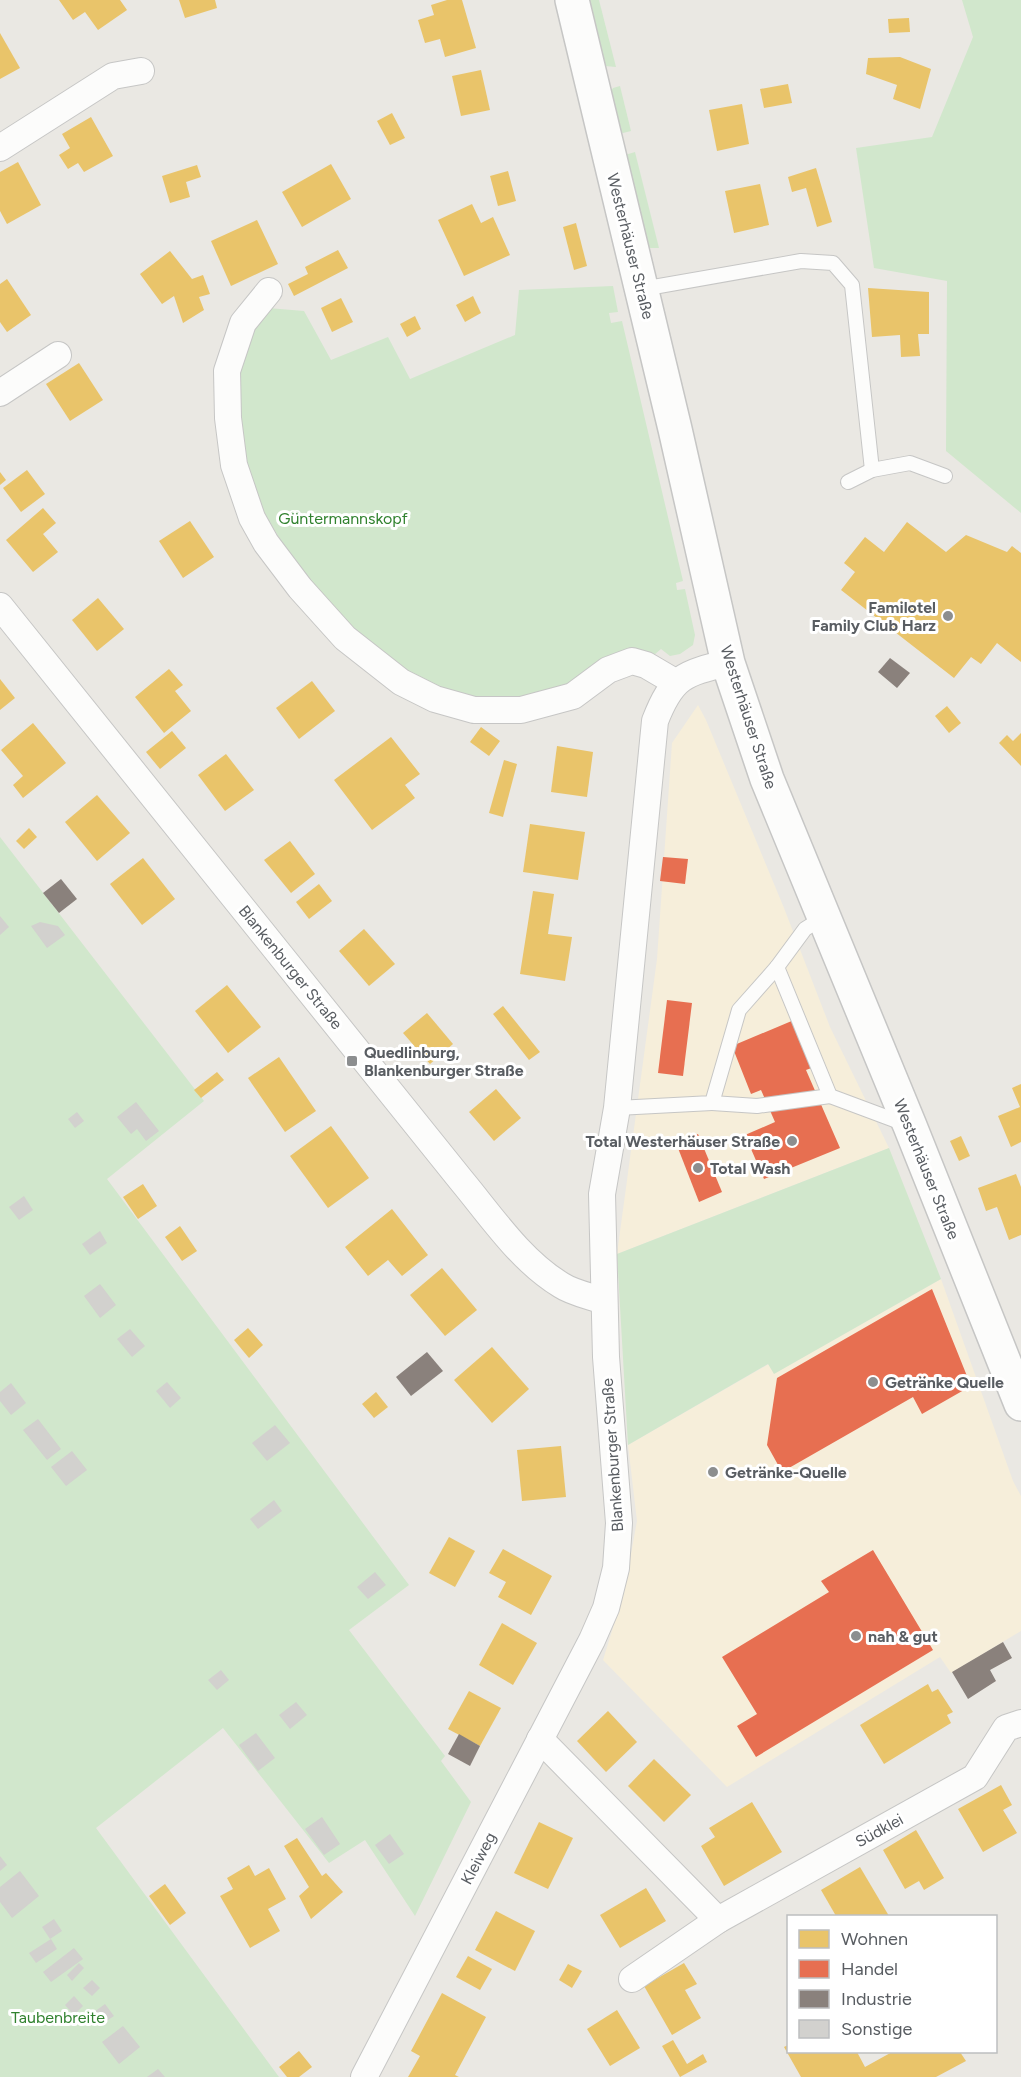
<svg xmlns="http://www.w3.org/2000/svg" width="1021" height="2077" font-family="Figtree,sans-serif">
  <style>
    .commercial { fill: #f6eeda }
    .green { fill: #d1e7cc }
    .homes { fill: #e9c46a }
    .shops { fill: #e76f51 }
    .industry { fill: #8a817c }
    .building { fill: #d2d1ce }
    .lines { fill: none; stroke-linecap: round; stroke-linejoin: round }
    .lane-casing { stroke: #c6c6c5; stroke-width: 16 }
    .street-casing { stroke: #c6c6c5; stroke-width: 28 }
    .secondary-casing { stroke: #c6c6c5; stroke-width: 36 }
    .lane { stroke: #fcfcfb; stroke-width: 14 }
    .street { stroke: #fcfcfb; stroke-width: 26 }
    .secondary { stroke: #fcfcfb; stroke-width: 33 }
    .poi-dot { fill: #8c8e8f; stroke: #fff; stroke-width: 2 }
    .labels { text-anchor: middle; stroke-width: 6; stroke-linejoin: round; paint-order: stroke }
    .street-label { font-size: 16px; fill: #595d62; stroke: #fff }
    .park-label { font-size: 16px; fill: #31822f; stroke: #fff }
    .poi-label { font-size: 16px; font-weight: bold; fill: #595d62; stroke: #fff; text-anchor: start }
  </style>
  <rect width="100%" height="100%" fill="#eae8e3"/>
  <g class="commercial">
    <path d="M698,705L706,720L784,908L830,1027L889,1148L617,1254L657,959L672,743Z"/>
    <path d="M941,1279L1013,1481L1021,1496V1631L951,1673L940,1657L727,1787L603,1660L624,1592L637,1521L628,1445L769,1364L775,1373Z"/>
  </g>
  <g class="green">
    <path d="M589,0H599L616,67L605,66Z"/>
    <path d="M962,0H1021V513L946,451L947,281L874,268L856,148L932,137L973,37Z"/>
    <path d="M620,86L631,131L623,133L618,130L610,93L613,88Z"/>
    <path d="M635,152L659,248H649L625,155Z"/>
    <path d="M613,286L618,312L609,313L611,323L622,321L683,581L676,583L677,590L685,589L695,635L693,645L680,654L670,656L661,649L654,655L636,649L618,652L599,663L567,687L521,700L478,701L439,688L406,672L380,652L353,627L312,585L293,561L265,514L246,466L237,414L239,373L253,327L268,308L304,311L331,360L388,337L410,379L515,335L519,290Z"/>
    <path d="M0,837L204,1101L107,1179L409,1585L349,1630L445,1756L441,1761L471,1802L415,1916L365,1840L329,1863L223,1728L96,1828L279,2077H0Z"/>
    <path d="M889,1148L941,1279L774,1374L768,1364L628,1445L617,1254Z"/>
  </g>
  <g class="homes">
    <path d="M59,0H120L127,10L98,30L85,12L73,20Z"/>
    <path d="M179,0H215L217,8L185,18Z"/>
    <path d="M447,0H462L476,48L445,57L440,39L425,43L418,20L434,15L431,5Z"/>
    <path d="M909,18L910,32L889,33L888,19Z"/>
    <path d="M0,33L20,68L0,79Z"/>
    <path d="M900,57L931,69L920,109L893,99L897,85L866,74L868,58Z"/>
    <path d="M481,70L490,110L461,116L452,76Z"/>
    <path d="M788,84L792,103L764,108L760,89Z"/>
    <path d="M742,104L749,144L717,151L709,110Z"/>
    <path d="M392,113L405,138L390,145L377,121Z"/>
    <path d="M91,117L113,156L84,172L78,163L68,169L59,155L70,148L62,134Z"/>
    <path d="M18,162L41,205L7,224L0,211V172Z"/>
    <path d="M331,164L351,199L302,227L282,192Z"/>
    <path d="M197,165L201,177L186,182L190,197L170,203L162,176Z"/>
    <path d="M816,168L832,222L817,227L806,188L792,192L788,177Z"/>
    <path d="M508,171L516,201L498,206L490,176Z"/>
    <path d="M760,184L769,225L734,233L725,191Z"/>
    <path d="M472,204L481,223L493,217L510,255L464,276L438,220Z"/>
    <path d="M257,220L278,264L231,286L211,241Z"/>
    <path d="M576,223L587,266L574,270L563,227Z"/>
    <path d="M338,250L348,268L294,296L288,284L308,274L305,267Z"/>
    <path d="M170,251L192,279L203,275L210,294L199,297L204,310L183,323L174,296L162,304L140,274Z"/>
    <path d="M7,279L31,315L7,332L0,322V284Z"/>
    <path d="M868,288L929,292V334H918L920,356L901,357L900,335L872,337Z"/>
    <path d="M473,296L481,313L465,322L456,305Z"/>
    <path d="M341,298L353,322L332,332L321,308Z"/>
    <path d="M415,316L421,329L407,337L400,324Z"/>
    <path d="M79,363L103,400L70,421L46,384Z"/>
    <path d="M27,470L45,494L21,512L3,488Z"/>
    <path d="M0,472L6,480L0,485Z"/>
    <path d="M43,508L56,523L43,534L58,552L33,572L6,540Z"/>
    <path d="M190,521L214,557L183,578L159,541Z"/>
    <path d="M907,522L946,552L966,535L1007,552L1012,546L1021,553V662L997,643L981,664L971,657L954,678L841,590L855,572L844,563L865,537L884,552Z"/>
    <path d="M98,598L124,629L97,651L72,620Z"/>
    <path d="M169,669L183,685L175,691L191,711L164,733L135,697Z"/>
    <path d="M0,679L15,698L0,710Z"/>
    <path d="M312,681L335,711L299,739L276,708Z"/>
    <path d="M947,706L961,723L949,733L935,716Z"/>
    <path d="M33,723L66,763L23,798L13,785L23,776L1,750Z"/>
    <path d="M481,727L500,741L489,756L470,742Z"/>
    <path d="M172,731L186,748L160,769L146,752Z"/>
    <path d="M1021,733V766L999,743L1007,735L1013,741Z"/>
    <path d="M391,737L420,774L405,785L415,798L372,830L334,780Z"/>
    <path d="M557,746L593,752L587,797L551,792Z"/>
    <path d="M226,754L254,790L225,811L198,775Z"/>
    <path d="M504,760L517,764L503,817L489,813Z"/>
    <path d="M97,795L130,833L97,861L65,822Z"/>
    <path d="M530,824L585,832L578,880L523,872Z"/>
    <path d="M29,828L37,837L24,849L16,841Z"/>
    <path d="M290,841L315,874L291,893L264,860Z"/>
    <path d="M143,858L175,899L142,925L110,884Z"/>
    <path d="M319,884L332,901L309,919L296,902Z"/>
    <path d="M533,891L554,894L548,934L572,937L565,981L520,974Z"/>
    <path d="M364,929L395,964L369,986L339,951Z"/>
    <path d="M227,985L261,1027L228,1053L195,1011Z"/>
    <path d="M503,1006L540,1052L529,1060L493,1014Z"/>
    <path d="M427,1013L453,1044L430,1064L403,1033Z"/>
    <path d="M279,1057L316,1111L285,1132L248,1078Z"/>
    <path d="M217,1072L224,1080L201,1098L194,1090Z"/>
    <path d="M1021,1084V1142L1011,1147L998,1116L1020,1107L1012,1088Z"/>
    <path d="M496,1089L521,1118L494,1141L469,1112Z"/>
    <path d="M331,1126L369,1178L328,1208L290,1156Z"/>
    <path d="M961,1136L970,1156L959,1161L950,1141Z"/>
    <path d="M1016,1174L1021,1187V1235L1009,1240L997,1207L986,1211L978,1188Z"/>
    <path d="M143,1184L157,1206L138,1219L123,1197Z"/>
    <path d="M392,1209L428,1255L402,1276L388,1260L368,1276L345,1247Z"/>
    <path d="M180,1226L197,1251L182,1261L165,1237Z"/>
    <path d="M442,1268L477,1310L445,1336L410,1295Z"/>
    <path d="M248,1328L263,1345L249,1358L234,1340Z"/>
    <path d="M492,1347L529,1389L492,1423L454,1380Z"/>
    <path d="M376,1392L388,1407L374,1418L362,1404Z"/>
    <path d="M561,1446L566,1497L522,1501L517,1450Z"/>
    <path d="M449,1537L475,1551L455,1587L429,1573Z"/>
    <path d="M503,1549L552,1576L531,1615L498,1597L506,1582L489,1573Z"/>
    <path d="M502,1623L537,1643L513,1685L479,1665Z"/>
    <path d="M928,1684L932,1692L938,1689L953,1712L947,1715L951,1723L884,1764L860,1725Z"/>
    <path d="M469,1691L501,1708L480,1746L448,1729Z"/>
    <path d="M608,1711L637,1742L606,1772L577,1741Z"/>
    <path d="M654,1759L691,1795L664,1822L628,1786Z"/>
    <path d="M1001,1785L1012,1805L1003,1810L1017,1833L983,1852L958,1809Z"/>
    <path d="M752,1802L782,1852L724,1886L701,1846L715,1837L709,1828Z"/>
    <path d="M539,1822L573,1838L548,1889L514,1873Z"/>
    <path d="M916,1830L944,1878L924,1890L919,1881L905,1889L883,1850Z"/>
    <path d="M297,1838L322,1876L326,1873L343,1892L311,1919L299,1896L309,1887L284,1846Z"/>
    <path d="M249,1865L255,1876L269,1868L286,1899L268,1909L280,1931L250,1948L220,1896L233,1889L227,1878Z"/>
    <path d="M860,1867L889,1916H836L821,1890Z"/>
    <path d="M165,1884L186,1913L170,1925L149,1896Z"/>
    <path d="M646,1888L666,1921L620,1948L600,1915Z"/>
    <path d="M496,1911L535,1931L515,1971L475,1950Z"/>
    <path d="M468,1956L492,1969L480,1990L456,1977Z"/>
    <path d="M684,1963L697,1984L685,1990L701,2018L672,2035L644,1986Z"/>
    <path d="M568,1964L582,1971L572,1988L559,1980Z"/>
    <path d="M442,1993L486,2017L455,2075L459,2077H408L420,2056L411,2051Z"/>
    <path d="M617,2010L640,2048L610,2066L587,2029Z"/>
    <path d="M673,2040L687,2064L703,2054L707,2062L680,2077L662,2046Z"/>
    <path d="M788,2045V2052H857L865,2067L892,2052H960L966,2061L936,2077H801L784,2047Z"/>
    <path d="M299,2051L312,2067L299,2077H287L279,2067Z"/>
  </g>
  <g class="shops">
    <path d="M663,857L688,859L685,884L660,881Z"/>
    <path d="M667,1000L692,1003L683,1076L658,1073Z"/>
    <path d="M794,1020L814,1067L806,1070L840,1148L764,1179L745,1135L775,1122L761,1090L751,1094L732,1046Z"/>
    <path d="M698,1134L722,1192L699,1202L676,1143Z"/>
    <path d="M932,1289L971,1386L922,1414L913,1397L782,1472L767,1445L777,1378Z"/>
    <path d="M873,1550L933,1650L756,1757L737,1726L757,1714L722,1657L829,1592L821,1581Z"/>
  </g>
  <g class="industry">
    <path d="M890,658L910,673L897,688L878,672Z"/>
    <path d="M61,879L77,899L59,913L43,893Z"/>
    <path d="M427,1352L443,1371L411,1396L396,1377Z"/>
    <path d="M1003,1642L1012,1658L990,1670L996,1681L968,1699L952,1672Z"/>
    <path d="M459,1734L480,1746L470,1766L448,1754Z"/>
  </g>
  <g class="building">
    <path d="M0,916L9,927L0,935Z"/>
    <path d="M40,922L58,926L65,935L47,948L31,926Z"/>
    <path d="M136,1102L159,1131L146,1141L137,1129L131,1134L117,1117Z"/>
    <path d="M77,1112L84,1121L75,1128L68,1119Z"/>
    <path d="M24,1196L33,1210L19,1220L9,1207Z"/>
    <path d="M100,1231L107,1243L90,1255L82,1244Z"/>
    <path d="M100,1284L116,1305L100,1318L84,1296Z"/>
    <path d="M130,1329L145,1346L132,1357L117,1339Z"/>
    <path d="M167,1382L181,1398L170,1408L156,1391Z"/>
    <path d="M11,1383L26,1403L11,1415L0,1401V1392Z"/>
    <path d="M38,1419L61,1449L47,1460L23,1430Z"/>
    <path d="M275,1425L290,1443L267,1461L252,1443Z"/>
    <path d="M72,1451L87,1470L66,1486L51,1467Z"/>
    <path d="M274,1500L282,1511L258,1529L250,1519Z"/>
    <path d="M375,1572L386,1585L368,1599L357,1587Z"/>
    <path d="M221,1670L229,1680L217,1690L208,1680Z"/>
    <path d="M296,1702L307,1715L290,1729L279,1715Z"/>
    <path d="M256,1733L275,1758L258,1771L239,1745Z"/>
    <path d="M322,1817L340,1844L324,1855L305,1829Z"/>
    <path d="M390,1834L404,1854L389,1864L375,1845Z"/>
    <path d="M0,1856L7,1865L0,1871Z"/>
    <path d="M20,1871L39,1896L12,1918L0,1902V1887Z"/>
    <path d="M54,1919L62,1931L50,1939L42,1927Z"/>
    <path d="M51,1939L57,1949L36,1963L29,1953Z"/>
    <path d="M74,1948L83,1959L51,1982L43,1972Z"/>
    <path d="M79,1963L84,1968L72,1981L67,1975Z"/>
    <path d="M92,1980L100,1988L92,1996L83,1988Z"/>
    <path d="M74,1996L83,2006L74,2015L65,2005Z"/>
    <path d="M105,2004L114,2016L99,2026L90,2015Z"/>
    <path d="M123,2026L140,2047L119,2064L102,2042Z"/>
    <path d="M158,2069L165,2077H147Z"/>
  </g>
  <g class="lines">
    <g class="lane-casing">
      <g id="lane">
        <path d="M642,289L801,261L833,263L852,285L872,470"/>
        <path d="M848,482L872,470L910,463L945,476"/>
        <path d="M824,917L805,929L777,967L830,1096L905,1124"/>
        <path d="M712,1103L757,1106L830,1096"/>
        <path d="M617,1108L712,1103L739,1010L777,967"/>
      </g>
    </g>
    <g class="street-casing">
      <g id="street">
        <path d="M0,148L113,76L141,71"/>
        <path d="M269,291L243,323L227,371L228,418L234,465L252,518L266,543L300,588L345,638L401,682L435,699L474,710H521L573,696L608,670L632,661L646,665L675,682"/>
        <path d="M0,393L58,355"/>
        <path d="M0,606L461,1180C491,1216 520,1260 561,1285C573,1293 590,1296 604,1301"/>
        <path d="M540,1739L718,1920L975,1777L1006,1728L1021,1723"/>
        <path d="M632,1979L718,1920"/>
        <path d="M364,2077L592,1640L606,1608L616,1568L619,1523L606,1357L602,1194L617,1108L655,721C672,677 684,673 728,663"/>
      </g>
    </g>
    <g class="secondary-casing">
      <path id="secondary" d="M572,0L675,429L728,663L767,779L910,1126L1021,1404"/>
    </g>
    <use href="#lane" class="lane"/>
    <use href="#street" class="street"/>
    <use href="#secondary" class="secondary"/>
  </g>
  <g class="poi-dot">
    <circle cx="948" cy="616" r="6"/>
    <rect x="346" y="1055" width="12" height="12" rx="3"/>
    <circle cx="792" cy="1141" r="6"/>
    <circle cx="698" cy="1168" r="6"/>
    <circle cx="873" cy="1382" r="6"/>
    <circle cx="713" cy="1472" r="6"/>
    <circle cx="856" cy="1636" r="6"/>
  </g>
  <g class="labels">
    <g class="street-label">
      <text transform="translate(631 246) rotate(76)" y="6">Westerhäuser Straße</text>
      <text transform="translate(749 717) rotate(72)" y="6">Westerhäuser Straße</text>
      <text transform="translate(291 967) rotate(51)" y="6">Blankenburger Straße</text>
      <text transform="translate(927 1169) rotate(68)" y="6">Westerhäuser Straße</text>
      <text transform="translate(612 1455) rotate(-94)" y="6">Blankenburger Straße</text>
      <text transform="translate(879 1830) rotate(-29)" y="6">Südklei</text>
      <text transform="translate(478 1858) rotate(-62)" y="6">Kleiweg</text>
    </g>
    <g class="park-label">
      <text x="343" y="524">Güntermannskopf</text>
      <text x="58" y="2023">Taubenbreite</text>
    </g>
    <g class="poi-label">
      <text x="936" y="613" text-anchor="end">Familotel<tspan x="936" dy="18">Family Club Harz</tspan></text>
      <text x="364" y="1058">Quedlinburg,<tspan x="364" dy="18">Blankenburger Straße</tspan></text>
      <text x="780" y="1147" text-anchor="end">Total Westerhäuser Straße</text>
      <text x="710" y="1174">Total Wash</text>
      <text x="885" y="1388">Getränke Quelle</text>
      <text x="725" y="1478">Getränke-Quelle</text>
      <text x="868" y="1642">nah &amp; gut</text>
    </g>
  </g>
  <rect x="787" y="1915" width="210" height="138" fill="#ffffff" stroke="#bdbec0" stroke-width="1.5"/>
  <rect x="799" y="1930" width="30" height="18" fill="#e9c46a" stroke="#bdbec0" stroke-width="1.5"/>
  <text x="841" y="1945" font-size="18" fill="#595d62">Wohnen</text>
  <rect x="799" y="1960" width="30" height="18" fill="#e76f51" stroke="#bdbec0" stroke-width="1.5"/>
  <text x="841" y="1975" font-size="18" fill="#595d62">Handel</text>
  <rect x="799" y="1990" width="30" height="18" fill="#8a817c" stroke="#bdbec0" stroke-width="1.5"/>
  <text x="841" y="2005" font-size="18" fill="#595d62">Industrie</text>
  <rect x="799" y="2020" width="30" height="18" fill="#d2d1ce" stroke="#bdbec0" stroke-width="1.5"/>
  <text x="841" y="2035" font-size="18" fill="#595d62">Sonstige</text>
</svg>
